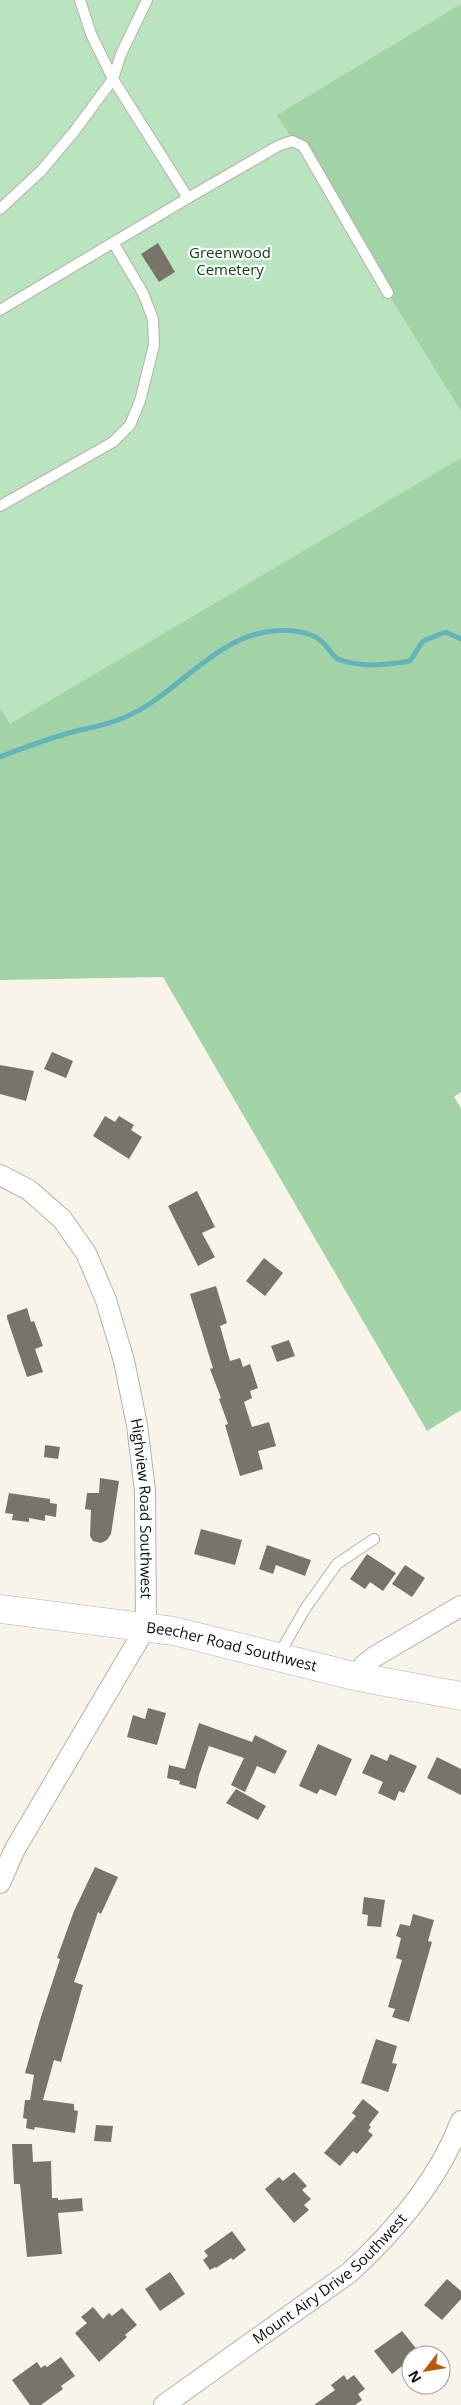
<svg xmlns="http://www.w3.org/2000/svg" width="461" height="2405" font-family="'Open Sans',sans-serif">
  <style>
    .green { fill: #bae3bf }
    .forest { fill: #a2d3a7 }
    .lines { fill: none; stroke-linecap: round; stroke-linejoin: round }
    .stream { stroke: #63b3bb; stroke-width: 5 }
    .building { fill: #78746a }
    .lane-casing { stroke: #b5b1a6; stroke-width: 12 }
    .street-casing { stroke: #b5b1a6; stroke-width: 22 }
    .secondary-casing { stroke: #b5b1a6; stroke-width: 29 }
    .lane { stroke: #fff; stroke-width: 10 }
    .street { stroke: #fff; stroke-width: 20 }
    .secondary { stroke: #fff; stroke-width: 28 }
    .labels { text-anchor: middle; stroke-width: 4.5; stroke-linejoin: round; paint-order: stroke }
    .park-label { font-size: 15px; fill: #0e441c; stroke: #fff }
    .street-label { font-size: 15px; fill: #0f0d0a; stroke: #fff }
  </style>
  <rect width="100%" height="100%" fill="#f8f4e9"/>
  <path class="green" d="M0,0H461V523L0,773Z"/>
  <g class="forest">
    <path d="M461,4V411L277,115Z"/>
    <path d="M461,458V1092L454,1097L461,1108V1410L427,1431L163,977L0,980V708L10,724Z"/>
  </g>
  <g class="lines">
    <path class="stream" d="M0,757C25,747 50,738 76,731C92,727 108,725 123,718C177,696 212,638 272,631C288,630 307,630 320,640C327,645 331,655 338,659C361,668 386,665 410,661L423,641L446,632L461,639"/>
  </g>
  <g class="building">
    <path d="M158,243L175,272L159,282L141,254Z"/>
    <path d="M52,1052L73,1061L66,1078L44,1069Z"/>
    <path d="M0,1065L34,1071L26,1101L0,1094Z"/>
    <path d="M105,1116L115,1122L119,1116L134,1125L131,1130L142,1137L129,1159L93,1136Z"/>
    <path d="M197,1191L215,1227L202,1233L215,1257L198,1266L168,1206Z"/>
    <path d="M264,1258L283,1273L265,1296L246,1281Z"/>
    <path d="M216,1286L227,1323L220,1326L230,1361L240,1358L243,1367L250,1364L258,1388L250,1391L252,1398L244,1402L252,1427L269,1422L276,1446L258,1451L263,1469L240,1476L225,1425L228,1424L219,1399L221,1398L210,1369L213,1368L190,1294Z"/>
    <path d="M27,1308L31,1322L34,1321L43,1346L35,1349L43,1372L27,1377L7,1318V1315Z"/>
    <path d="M289,1340L295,1356L277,1362L271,1346Z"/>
    <path d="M45,1445L60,1447L58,1459L44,1457Z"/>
    <path d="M100,1478L119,1481L111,1534L107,1540L101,1543L93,1541L90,1536L91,1510L85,1509L87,1493H99Z"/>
    <path d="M9,1493L50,1499V1503L57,1504L56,1517L45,1515V1521L29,1518V1522L12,1520L13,1514L5,1513Z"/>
    <path d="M201,1529L242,1540L235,1565L194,1554Z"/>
    <path d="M267,1545L311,1560L305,1576L276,1565L273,1574L259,1569Z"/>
    <path d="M367,1554L396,1573L383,1591L370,1582L365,1589L350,1579Z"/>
    <path d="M405,1565L425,1578L412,1597L392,1584Z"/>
    <path d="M148,1708L166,1713L157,1745L127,1737L133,1715L145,1719Z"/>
    <path d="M199,1723L252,1742L255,1735L287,1751L275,1774L257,1766L245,1792L231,1785L244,1758L209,1746L199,1775L196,1789L179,1784L180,1781L167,1778L169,1765L185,1769Z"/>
    <path d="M318,1744L352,1759L336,1796L320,1789L317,1794L299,1786Z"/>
    <path d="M371,1754L387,1761L390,1754L417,1766L404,1793L399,1791L395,1801L378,1793L383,1782L362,1773Z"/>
    <path d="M437,1757L461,1769V1795L427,1778Z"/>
    <path d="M236,1789L266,1806L258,1820L226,1803Z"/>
    <path d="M95,1867L118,1877L101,1914L98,1912L74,1982L83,1985L61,2062L54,2060L43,2100L74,2104V2110L78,2111L75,2133L35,2127L34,2130L26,2128L27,2119L23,2118L25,2100H30L34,2075L25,2073L40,2020L60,1959L57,1958L74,1911Z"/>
    <path d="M364,1897L385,1900L381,1927L367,1926L368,1915L362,1914Z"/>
    <path d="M413,1914L434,1920L428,1941L432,1942L409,2022L392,2017L395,2009L388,2007L402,1960L396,1958L401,1938L396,1936L400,1924L410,1926Z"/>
    <path d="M376,2039L397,2046L392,2063L397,2064L388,2092L361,2083Z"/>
    <path d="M363,2099L379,2112L369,2125L371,2127L368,2131L373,2135L357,2154L353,2151L340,2166L324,2153L356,2116L352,2113Z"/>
    <path d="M96,2125L113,2126L111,2142L94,2141Z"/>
    <path d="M12,2144H32L33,2162L51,2161L52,2198H58V2200L82,2198L83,2211L58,2213L62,2254L27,2257L20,2184H14Z"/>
    <path d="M294,2172L307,2186L302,2190L311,2199L304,2205L309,2210L294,2223L265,2189L279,2177L283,2181Z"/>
    <path d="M232,2231L246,2250L233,2260L231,2258L216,2268L215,2267L210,2270L203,2260L208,2256L204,2251Z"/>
    <path d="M170,2272L185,2294L160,2311L145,2289Z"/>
    <path d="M447,2279L461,2291V2299L442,2320L424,2305Z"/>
    <path d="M93,2307L103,2319L109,2313L112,2316L122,2308L137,2325L125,2335L127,2337L99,2362L75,2333L87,2323L81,2317Z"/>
    <path d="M402,2331L419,2352L411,2355V2359L392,2374L374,2351Z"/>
    <path d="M61,2357L75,2376L61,2386L63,2389L41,2405H30L12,2380L37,2362L41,2368L45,2365L47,2367Z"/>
    <path d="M344,2375L347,2380L354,2375L365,2389L358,2394L362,2400L355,2405H314L335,2390L331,2385Z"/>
  </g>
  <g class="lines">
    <g class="lane-casing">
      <g id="lane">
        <path d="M188,198L278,146L292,141L303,146L388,293"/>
        <path d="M0,209L41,171L73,133L113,79L121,54L147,0"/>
        <path d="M0,310L188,198L113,79L91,34L80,0"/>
        <path d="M0,506L113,442L130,425L140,401L154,345L153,319L143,293L114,244"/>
        <path d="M278,1656L305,1609L337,1564L374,1539"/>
      </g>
    </g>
    <g class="street-casing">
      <g id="street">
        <path id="s1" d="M0,1175L29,1190L62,1219L86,1253L106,1300L124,1361L137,1425L145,1491L146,1627L15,1849L0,1883"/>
        <path d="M358,1677L364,1665L374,1657L461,1606"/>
        <path id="s2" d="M164,2405L349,2273C394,2232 439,2179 461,2121"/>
      </g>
    </g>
    <g class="secondary-casing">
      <g id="secondary">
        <path id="s3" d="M0,1609L174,1631L358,1677L461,1696"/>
      </g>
    </g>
    <use href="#lane" class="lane"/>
    <use href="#street" class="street"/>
    <use href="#secondary" class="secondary"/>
  </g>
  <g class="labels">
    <g class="park-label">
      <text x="230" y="258">Greenwood<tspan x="230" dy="17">Cemetery</tspan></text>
    </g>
    <g class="street-label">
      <text dy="5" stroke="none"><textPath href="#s1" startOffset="382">Highview Road Southwest</textPath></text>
      <text dy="5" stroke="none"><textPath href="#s3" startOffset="235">Beecher Road Southwest</textPath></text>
      <text dy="5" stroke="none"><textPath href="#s2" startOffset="209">Mount Airy Drive Southwest</textPath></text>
    </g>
  </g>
  <g transform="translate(426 2370) rotate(239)"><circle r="24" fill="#ffffff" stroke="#9f9e9d"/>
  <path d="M0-4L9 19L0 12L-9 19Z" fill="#b65907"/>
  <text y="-8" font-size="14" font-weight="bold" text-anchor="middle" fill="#0f0d0a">N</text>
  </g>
</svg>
